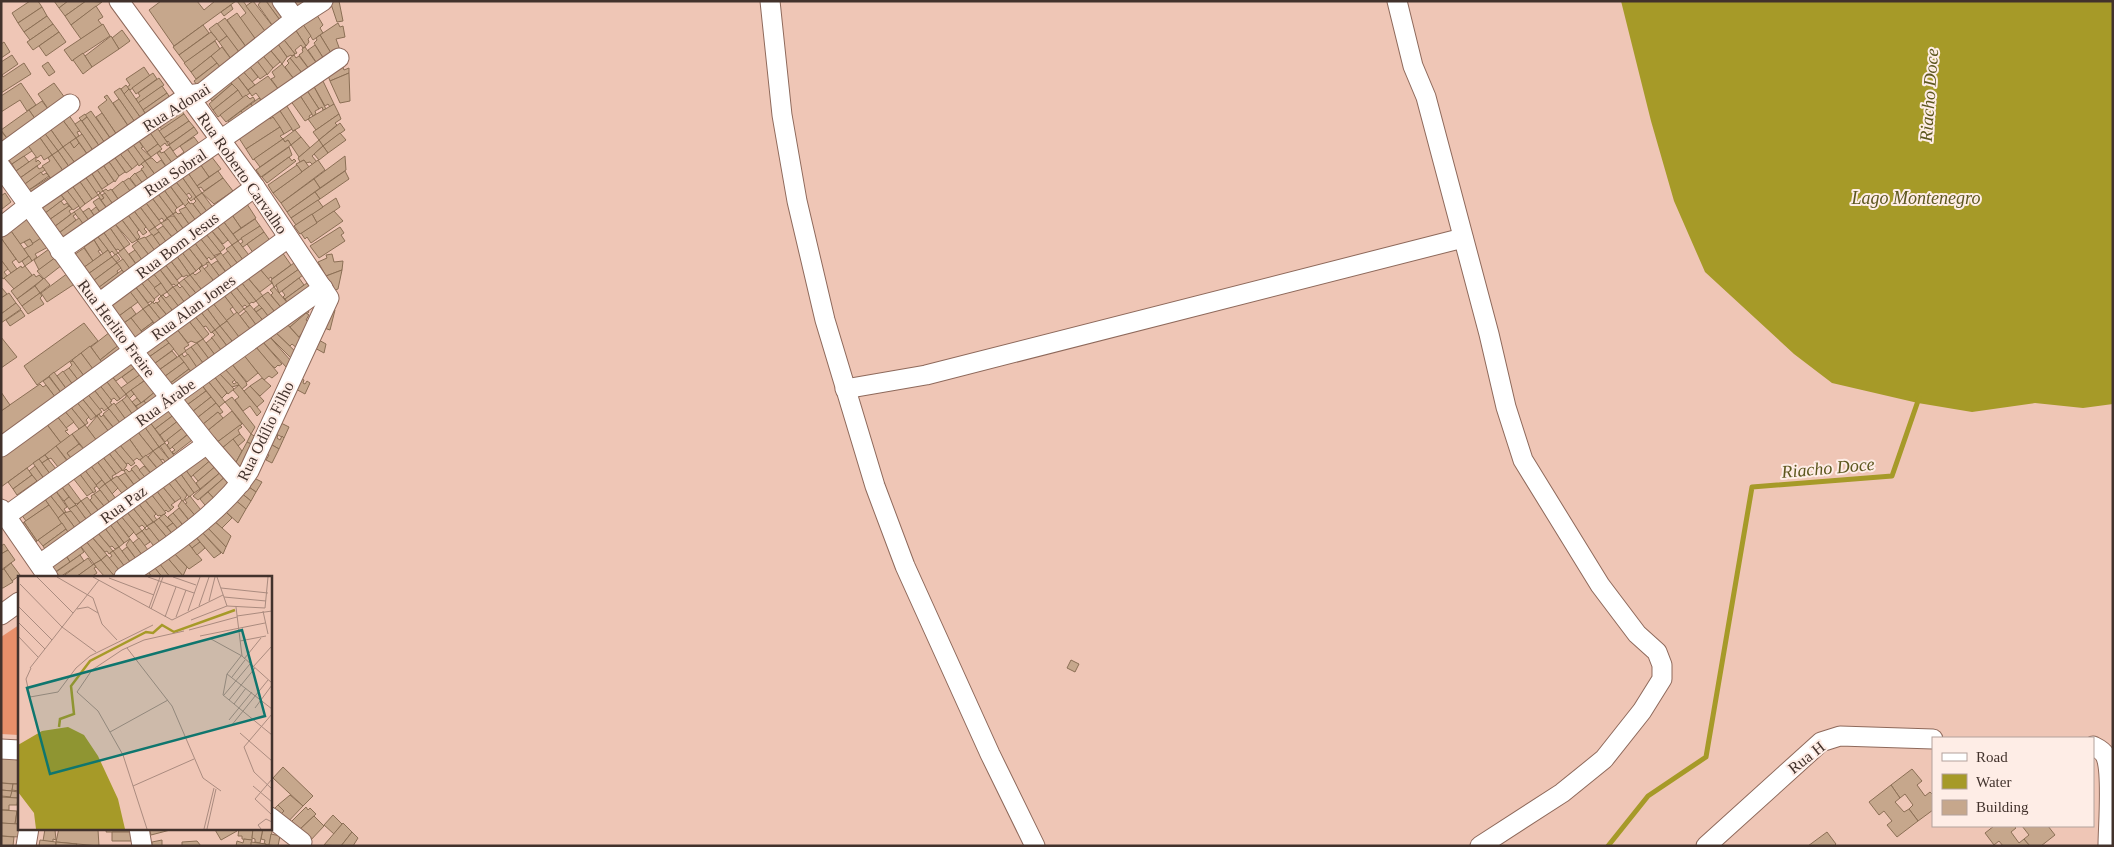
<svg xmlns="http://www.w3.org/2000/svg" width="2114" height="847" font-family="Georgia,serif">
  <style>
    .green { fill: #e78f6a }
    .water { fill: #a69a28 }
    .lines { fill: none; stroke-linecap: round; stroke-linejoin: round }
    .stream { stroke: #a69a28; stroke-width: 5 }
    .building { fill: #c6a78c; stroke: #8b6f55 }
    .minor-casing { stroke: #8e695b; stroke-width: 21 }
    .minor { stroke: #fff; stroke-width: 19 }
    .labels { text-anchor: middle; stroke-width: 4; stroke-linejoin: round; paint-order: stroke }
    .street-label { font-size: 16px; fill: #42322c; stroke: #feede6 }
    .water-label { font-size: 18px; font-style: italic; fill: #5d571f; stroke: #feede6 }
    .inset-river { fill: none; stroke: #a69a28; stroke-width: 2.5 }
    .inset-road { fill: none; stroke: #aa8b7f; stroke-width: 1 }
    .view { fill: #0f766e; fill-opacity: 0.15; stroke: #0f766e; stroke-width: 2.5 }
    .inset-edge { fill: none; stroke: #42322c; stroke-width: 2.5 }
  </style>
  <rect width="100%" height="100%" fill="#efc6b6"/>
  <path class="green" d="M19,625V735L1,734V637Z"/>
  <path class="water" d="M1621,1H2113V404L2083,408L2035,403L1972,412L1918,403L1832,383L1794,354L1705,272L1674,201L1651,121Z"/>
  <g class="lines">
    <path class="stream" d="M1608,846L1648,796L1706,757L1752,487L1892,476L1919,398"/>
  </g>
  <g class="building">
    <path d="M30,1H38L42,7L18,23L12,13Z"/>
    <path d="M54,1H68L59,8Z"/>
    <path d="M68,1H86L65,16L59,8Z"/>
    <path d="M86,1L102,2L71,25L65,16Z"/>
    <path d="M161,1H197L204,10L215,1H236L174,46L149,10Z"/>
    <path d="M237,1H243L268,35L258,43L240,18L246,13Z"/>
    <path d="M253,1L275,29L268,35L246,6Z"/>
    <path d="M266,1H278L290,17L282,23Z"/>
    <path d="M266,1L282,23L275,29L258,5L261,1Z"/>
    <path d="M288,1H303L306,6L295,13Z"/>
    <path d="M330,1H339L343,21L337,22Z"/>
    <path d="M231,5L233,9L224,16L221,12Z"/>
    <path d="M96,6L103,17L98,20L102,25L81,39L71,25Z"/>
    <path d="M42,7L47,16L24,32L18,23Z"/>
    <path d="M314,10L323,25L320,28L323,33L313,40L300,20Z"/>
    <path d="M237,13L259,44L249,51L227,20Z"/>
    <path d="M47,16L53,24L30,40L24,32Z"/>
    <path d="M225,18L249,51L242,56L217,24Z"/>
    <path d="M300,20L311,36L308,39L309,42L306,46L293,26Z"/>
    <path d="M217,23L227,36L219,42L209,29Z"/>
    <path d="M338,23L340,27L343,26L345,37L336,39L341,53L334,58L320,35Z"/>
    <path d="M53,24L59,32L33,50L27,42Z"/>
    <path d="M103,24L110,36L72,61L64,50Z"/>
    <path d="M203,25L209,33L179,55L173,47Z"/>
    <path d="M293,26L306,46L303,48L301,45L295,50L297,53L295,54L281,36Z"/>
    <path d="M122,30L130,41L119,49L112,38Z"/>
    <path d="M59,32L66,42L46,56L39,46Z"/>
    <path d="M211,32L217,39L185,63L179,55Z"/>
    <path d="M320,35L334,58L327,64L314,43L317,40L316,38Z"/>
    <path d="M111,36L119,49L92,67L85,56Z"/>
    <path d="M227,36L242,56L234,63L219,42Z"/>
    <path d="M281,36L295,54L292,56L291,55L287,57L275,40Z"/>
    <path d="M275,40L287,57L282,64L267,46Z"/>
    <path d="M215,41L220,49L191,72L184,63Z"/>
    <path d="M4,42L10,52L1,58V44Z"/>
    <path d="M315,45L327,64L320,68L308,50Z"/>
    <path d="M267,46L280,62L273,68L260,52Z"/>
    <path d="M222,47L234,63L221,69L211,56Z"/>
    <path d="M305,47L320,68L312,73L299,55L303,52L302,49Z"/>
    <path d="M260,52L273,68L267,75L254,57Z"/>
    <path d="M83,53L92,67L83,74L73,60Z"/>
    <path d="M12,55L18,64L2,75L3,77L24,63L31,74L1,93V62Z"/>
    <path d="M294,55L296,58L299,56L312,73L306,78L290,58Z"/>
    <path d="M211,56L217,63L196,79L191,72Z"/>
    <path d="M254,57L267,74L260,79L247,63Z"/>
    <path d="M290,58L306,78L297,83L285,67L289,63L287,61Z"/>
    <path d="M48,62L55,72L49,76L42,66Z"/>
    <path d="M217,63L223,71L199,88L194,81Z"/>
    <path d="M247,63L258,77L252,82L240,68Z"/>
    <path d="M341,63L344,70L349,68V73L330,81L327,73Z"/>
    <path d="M282,64L297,83L282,94L271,79L275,77L272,72Z"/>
    <path d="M144,67L150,76L130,90L127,87L130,85L126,79Z"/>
    <path d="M240,68L255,85L248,90L234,72Z"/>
    <path d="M234,72L250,93L243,98L227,78Z"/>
    <path d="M153,73L157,79L136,94L132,88Z"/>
    <path d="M349,73L350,101L340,103L330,81Z"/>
    <path d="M226,76L232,84L212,101L206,94Z"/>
    <path d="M268,76L282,94L265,105L256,93L252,96L248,90Z"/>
    <path d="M159,78L164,85L138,103L136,99L140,96L138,93Z"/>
    <path d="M322,79L334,104L330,107L328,104L325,106L313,85Z"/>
    <path d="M21,83L36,105L27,111L20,100L1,112V96Z"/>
    <path d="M54,83L68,102L51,113L38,94Z"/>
    <path d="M232,84L238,90L213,110L209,104Z"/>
    <path d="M126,85L129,89L124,94L121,89Z"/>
    <path d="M313,85L326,109L323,110L322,107L319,109L306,89Z"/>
    <path d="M162,86L167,93L143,110L138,103Z"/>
    <path d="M120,88L143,121L137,125L114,92Z"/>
    <path d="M129,89L148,117L143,121L124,94Z"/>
    <path d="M306,89L319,109L315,111L316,114L313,116L299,94Z"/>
    <path d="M238,90L243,98L218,117L213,110Z"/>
    <path d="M167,93L172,101L148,117L143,110Z"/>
    <path d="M299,94L312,114L309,116L310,118L305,121L290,100Z"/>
    <path d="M107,95L131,130L119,138L98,107L107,100L104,97Z"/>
    <path d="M246,95L250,99L253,97L255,100L226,122L220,115Z"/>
    <path d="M259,98L265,105L256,111L251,104Z"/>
    <path d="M119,99L137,125L131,130L113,103Z"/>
    <path d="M42,101L51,113L38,123L29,110Z"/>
    <path d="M285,103L300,127L293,131L278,108Z"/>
    <path d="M251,104L256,111L247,118L241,111Z"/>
    <path d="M334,104L339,114L316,130L308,119Z"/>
    <path d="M180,108L184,114L162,130L160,127L157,128L155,125Z"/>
    <path d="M278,108L292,129L284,134L270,113Z"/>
    <path d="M29,110L38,123L10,142L1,130Z"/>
    <path d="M91,111L113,142L107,146L85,115Z"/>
    <path d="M241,111L247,118L232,128L228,121Z"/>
    <path d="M102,113L119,138L113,142L96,117Z"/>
    <path d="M68,114L80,131L77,132L79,136L76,138L62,119Z"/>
    <path d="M85,114L87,117L82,121L79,118Z"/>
    <path d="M184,114L189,121L164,138L159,131Z"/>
    <path d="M339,114L341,119L335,123L337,125L319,140L313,132Z"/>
    <path d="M267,115L270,119L273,117L280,127L246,149L237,135Z"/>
    <path d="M87,117L107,146L102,150L82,121Z"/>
    <path d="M62,119L76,138L63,147L49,127Z"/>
    <path d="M81,120L102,150L96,155L75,124Z"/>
    <path d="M189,121L194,127L170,144L168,141L167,142L164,138Z"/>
    <path d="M340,123L345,130L323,146L319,140Z"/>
    <path d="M155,125L169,145L167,146L165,143L160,147L148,130Z"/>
    <path d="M49,127L63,147L58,151L43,131Z"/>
    <path d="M194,127L198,133L173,151L169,145Z"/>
    <path d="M280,127L284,134L280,136L283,139L253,160L246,149Z"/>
    <path d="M148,130L158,144L147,152L137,138Z"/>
    <path d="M295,130L301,137L291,145L288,140L285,142L283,139Z"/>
    <path d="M1,131L10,142L1,148Z"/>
    <path d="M43,131L58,151L52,155L38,135Z"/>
    <path d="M340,133L346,140L328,153L323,146Z"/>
    <path d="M82,134L96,155L90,158L76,138Z"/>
    <path d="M38,135L52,155L44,160L41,155L37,158L26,143Z"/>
    <path d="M194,137L203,149L182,164L177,157L184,152L180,146Z"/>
    <path d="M301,137L310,148L299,157L291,145Z"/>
    <path d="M76,138L79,143L74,148L70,142Z"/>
    <path d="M137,138L143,147L141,148L151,157L145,161L131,142Z"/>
    <path d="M283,139L285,142L288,140L291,145L260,167L254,159Z"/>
    <path d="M319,140L323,146L312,156L317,162L313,165L310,162L306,163L304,160L300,162L298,158Z"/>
    <path d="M70,142L74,148L79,143L90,158L78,167L63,147Z"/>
    <path d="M131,142L145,161L139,166L125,146Z"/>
    <path d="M26,143L32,151L12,164L6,156Z"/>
    <path d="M158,144L162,149L151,157L147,152Z"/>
    <path d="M125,146L138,164L132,169L118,151Z"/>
    <path d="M323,146L328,153L319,160L314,154Z"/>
    <path d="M63,147L78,167L72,171L58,151Z"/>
    <path d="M170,147L182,164L176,168L164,152Z"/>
    <path d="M289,147L292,155L261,177L256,170Z"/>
    <path d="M58,151L72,171L66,175L52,155Z"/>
    <path d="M118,151L132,169L126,173L113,155Z"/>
    <path d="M160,151L161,153L164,152L176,168L170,172L157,153Z"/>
    <path d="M52,155L66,175L54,183L42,166L50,161L48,158Z"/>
    <path d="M113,155L125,172L119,176L107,159Z"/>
    <path d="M24,156L29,162L16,171L12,164Z"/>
    <path d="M211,156L221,169L209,177L200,164Z"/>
    <path d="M345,156L346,170L320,188L314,179Z"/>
    <path d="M36,157V162L38,160L41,163L20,178L16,171Z"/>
    <path d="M289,157L292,161L294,159L296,161L267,183L262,177Z"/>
    <path d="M150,158H152L157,163L161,160L170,172L159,180L145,161Z"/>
    <path d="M107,159L119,176L115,182L101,162Z"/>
    <path d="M304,160L309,167L302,172L296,164Z"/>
    <path d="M318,160L325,170L281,203L273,193Z"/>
    <path d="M145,161L159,180L152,185L141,169L144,167L141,164Z"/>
    <path d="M101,162L114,181L108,185L95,167Z"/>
    <path d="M200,164L209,177L197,186L188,173Z"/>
    <path d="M297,165L302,172L273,193L268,185Z"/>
    <path d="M37,166L39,169L43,167L45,170L25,184L20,178Z"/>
    <path d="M95,167L108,185L102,189L90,171Z"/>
    <path d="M142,170L152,185L147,189L135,174Z"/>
    <path d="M90,171L103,191L100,193L99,191L96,193L84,175Z"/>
    <path d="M218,171L223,178L204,191L201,187L199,188L197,186Z"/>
    <path d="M345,171L349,179L320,199L315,192Z"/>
    <path d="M41,172L43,175L46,173L49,176L29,190L25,184Z"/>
    <path d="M135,173L147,189L141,193L130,178Z"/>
    <path d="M188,173L202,193L196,197L182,177Z"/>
    <path d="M84,175L98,195L92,199L78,179Z"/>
    <path d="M50,177L54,183L34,198L29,190Z"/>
    <path d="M182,177L196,197L191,201L189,199L192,197L189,193L186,195L176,182Z"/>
    <path d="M129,178L141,193L135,198L123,182Z"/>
    <path d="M223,178L233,191L214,204L202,193Z"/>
    <path d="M78,179L92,199L85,204L71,184Z"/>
    <path d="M314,179L320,188L287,212L281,203Z"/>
    <path d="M123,181L135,198L123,206L112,190Z"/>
    <path d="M176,182L189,198L187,200L189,202L185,206L170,186Z"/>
    <path d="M71,184L85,204L80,208L65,188Z"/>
    <path d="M170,186L183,204L177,208L164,190Z"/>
    <path d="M65,188L79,206L73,210L59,192Z"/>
    <path d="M106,189L108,191L111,189L123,206L117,210L103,191Z"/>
    <path d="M164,190L177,208L175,210L176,212L173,214L158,194Z"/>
    <path d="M59,192L64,199L44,214L38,207Z"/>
    <path d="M315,192L320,199L291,218L287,212Z"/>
    <path d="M5,193L11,202L2,209L1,196Z"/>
    <path d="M100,193L104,198L101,200L98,195Z"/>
    <path d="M105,193L117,210L111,214L101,200L104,198L102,195Z"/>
    <path d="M202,193L217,213L211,217L196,197Z"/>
    <path d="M158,194L173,214L167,218L152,198Z"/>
    <path d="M196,197L211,217L206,221L193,204L196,201L194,199Z"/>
    <path d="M99,198L111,214L105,219L93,202Z"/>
    <path d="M152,198L167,218L164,221L162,218L159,220L146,203Z"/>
    <path d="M336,198L340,207L317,223L312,214Z"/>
    <path d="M318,200L323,207L296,225L291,218Z"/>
    <path d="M61,201L64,205L67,203L69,206L49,220L44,214Z"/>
    <path d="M189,202L190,204L192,203L206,221L199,225L185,206Z"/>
    <path d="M146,203L161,223L155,227L140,207Z"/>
    <path d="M247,204L256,218L241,228L232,215Z"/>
    <path d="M69,206L72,209L69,211L71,214L54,227L49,220Z"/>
    <path d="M96,207L105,219L99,223L91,211Z"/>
    <path d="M140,207L155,227L149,231L134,211Z"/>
    <path d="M186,207L199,225L193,230L179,210Z"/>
    <path d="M80,208L94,227L88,231L74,212Z"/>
    <path d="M89,208L99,223L94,227L83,212Z"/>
    <path d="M134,211L146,227L144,229L147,232L143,235L128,215Z"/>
    <path d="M334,211L343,221L311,243L307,237L305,239L301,233Z"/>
    <path d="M74,212L76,214L73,216L76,220L59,233L54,227Z"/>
    <path d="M176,212L178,214L181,213L193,230L187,234L173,214Z"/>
    <path d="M312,214L317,223L300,234L294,226Z"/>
    <path d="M128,215L139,230L137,232L140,237L137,240L122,220Z"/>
    <path d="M232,215L241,228L233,234L223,221Z"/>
    <path d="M171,216H174L187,234L182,238L167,218Z"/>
    <path d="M27,218L41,238L33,244L30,239L20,244L11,231Z"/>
    <path d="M79,218L88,231L68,246L59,233Z"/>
    <path d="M168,219L182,238L176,242L161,223Z"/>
    <path d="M255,219L260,226L238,241L233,234Z"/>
    <path d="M122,220L137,240L132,243L115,224Z"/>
    <path d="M223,221L238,241L232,245L217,226Z"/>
    <path d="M115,224L130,244L124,248L110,228Z"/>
    <path d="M163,226L176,242L170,247L157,230Z"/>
    <path d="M217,226L228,240L223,244L211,230Z"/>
    <path d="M260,226L264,232L243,247L240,244L243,242L241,238Z"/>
    <path d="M155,227L159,232L153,236L149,231Z"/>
    <path d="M340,227L344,233L341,235L345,241L319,258L310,246Z"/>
    <path d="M110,228L124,248L120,251L118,249L116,250L104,233Z"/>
    <path d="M211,230L225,248L220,252L206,234Z"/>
    <path d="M11,231L29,256L19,263L1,238Z"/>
    <path d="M159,232L170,247L164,251L153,236Z"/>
    <path d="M264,232L273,245L256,257L247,244Z"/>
    <path d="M104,233L118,253L115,255L112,251L110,253L98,237Z"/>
    <path d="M152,234L164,251L158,255L145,238Z"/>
    <path d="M206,234L221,253L213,256L200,238Z"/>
    <path d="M98,237L108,250L103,254L94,240Z"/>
    <path d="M145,237L158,255L152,259L137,240Z"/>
    <path d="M1,238L16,259L12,262L17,269L11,273L1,260Z"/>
    <path d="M41,238L48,247L35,254L37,257L32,261L24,249Z"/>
    <path d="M200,238L215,257L211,260L209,257L207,259L194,242Z"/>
    <path d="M30,239L33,244L28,247L24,242Z"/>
    <path d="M94,240L100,250L98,251L101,255L93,261L84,247Z"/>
    <path d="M138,241L152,259L145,264L132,246Z"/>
    <path d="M238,241L252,259L246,264L232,245Z"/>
    <path d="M194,242L209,262L203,266L188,247Z"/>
    <path d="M232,245L246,264L241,268L226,249Z"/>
    <path d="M188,247L202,265L196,271L181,251Z"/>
    <path d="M84,248L93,261L83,268L74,255Z"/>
    <path d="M124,248L139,268L133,273L118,253Z"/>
    <path d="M49,249L55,258L39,270L34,260Z"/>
    <path d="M108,250L112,257L88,274L83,268Z"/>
    <path d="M135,250L145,264L139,268L129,254Z"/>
    <path d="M181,251L196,271L190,275L176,255Z"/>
    <path d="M228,251L241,268L235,272L222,256Z"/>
    <path d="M282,252L291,265L272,279L271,277L268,279L259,268Z"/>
    <path d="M221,253L235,272L229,276L215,257Z"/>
    <path d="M116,254L120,259L116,262L112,257Z"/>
    <path d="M332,254L334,262L343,261L342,270L326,276L318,262L327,258L326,255Z"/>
    <path d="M176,255L190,275L188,277L187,275L183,277L170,260Z"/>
    <path d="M29,256L32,261L25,266L22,261Z"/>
    <path d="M56,257L62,265L44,279L37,271Z"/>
    <path d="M112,257L117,263L93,281L88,274Z"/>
    <path d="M123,259L133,273L127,277L117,263Z"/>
    <path d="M1,260L8,269L4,272L7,276L3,279L1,276Z"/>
    <path d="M170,260L182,276L177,280L164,263Z"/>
    <path d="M217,261L229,276L223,281L211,265Z"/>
    <path d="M209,262L223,281L217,285L204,269L208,266L206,263Z"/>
    <path d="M117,263L121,268L117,271L118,273L98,288L93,281Z"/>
    <path d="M164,263L179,283L176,286L174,284L172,285L158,267Z"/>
    <path d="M294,263L299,269L274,287L271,280Z"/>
    <path d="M21,266L22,268L25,266L32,275L14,289L4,278Z"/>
    <path d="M202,266L217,285L205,294L190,275L193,273L195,275L201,271L199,269Z"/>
    <path d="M158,267L173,287L167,292L152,272Z"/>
    <path d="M259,268L272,283L260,292L247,277Z"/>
    <path d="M299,269L303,275L279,293L276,285Z"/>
    <path d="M122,270L127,277L103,294L98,288Z"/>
    <path d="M342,270L338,289L333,291L326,276Z"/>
    <path d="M152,272L161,283L154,288L146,277Z"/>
    <path d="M68,273L76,283L47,302L41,293Z"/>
    <path d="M34,274L36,277L39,275L43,279L17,299L11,291Z"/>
    <path d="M190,275L205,294L200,298L184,279Z"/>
    <path d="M146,277L160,294L154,299L140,281Z"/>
    <path d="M247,277L263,296L256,301L241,282Z"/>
    <path d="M44,278L50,285L40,293L35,286Z"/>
    <path d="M299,278L304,285L285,299L283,297L285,295L282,291Z"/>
    <path d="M184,279L200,298L194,302L179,283Z"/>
    <path d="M140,281L155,300L152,303L151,301L148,303L134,285Z"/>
    <path d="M241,282L256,301L253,303L252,302L249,304L235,286Z"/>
    <path d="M161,283L167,292L161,296L154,288Z"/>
    <path d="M307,283L312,290L290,306L285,299Z"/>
    <path d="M134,285L149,305L143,309L128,289Z"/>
    <path d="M177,285L180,288L182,286L194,302L188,307L173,287Z"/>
    <path d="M35,286L40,293L22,306L17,299Z"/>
    <path d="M235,286L250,305L247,307L245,305L242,307L229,290Z"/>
    <path d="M1,287L7,294L1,298Z"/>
    <path d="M173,287L188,307L182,311L167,292Z"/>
    <path d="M274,287L290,306L284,311L271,295L273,293L270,290Z"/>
    <path d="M128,289L138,302L119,316L109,303Z"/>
    <path d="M229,290L244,309L238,314L223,294Z"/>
    <path d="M268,292L284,311L278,316L262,296Z"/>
    <path d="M9,293L16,303L1,314V298Z"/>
    <path d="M40,293L42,296L40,298L44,304L28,314L22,306Z"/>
    <path d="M223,294L233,307L230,309L234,315L226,321L212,302Z"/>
    <path d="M163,295L166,298L170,295L182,311L176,315L161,296Z"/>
    <path d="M161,296L176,315L170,319L157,303L160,301L158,299Z"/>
    <path d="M262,296L278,316L271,320L256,301Z"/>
    <path d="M153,302L154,304L156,302L170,319L164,324L149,305Z"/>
    <path d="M212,302L227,321L220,326L206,307Z"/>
    <path d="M16,303L21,309L1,323V314Z"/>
    <path d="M149,305L164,324L158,328L143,309Z"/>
    <path d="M250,305L266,324L259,329L244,309Z"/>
    <path d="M259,305L262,308L256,312L254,309Z"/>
    <path d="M131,307L136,314L124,323L119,316Z"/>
    <path d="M206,307L220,326L215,330L200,311Z"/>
    <path d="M305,307L309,312L290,327L285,322Z"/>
    <path d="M262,308L271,320L266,324L256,312Z"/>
    <path d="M329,308L335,310L330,330L321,327Z"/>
    <path d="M143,309L153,322L141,331L131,318Z"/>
    <path d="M21,310L25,316L10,326L6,320Z"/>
    <path d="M200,311L215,330L211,333L206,326L203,327L194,315Z"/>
    <path d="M246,311L259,329L253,333L240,316Z"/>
    <path d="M237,312L253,333L242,341L226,321Z"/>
    <path d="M306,313L309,315L306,320L310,323L299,337L290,327Z"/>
    <path d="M194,315L209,334L203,339L188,320Z"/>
    <path d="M131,318L146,337L139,342L124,323Z"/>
    <path d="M188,320L203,339L196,343L191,341L188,343L176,328Z"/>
    <path d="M227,321L242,341L236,346L220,326Z"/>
    <path d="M153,322L155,325L146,337L141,331Z"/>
    <path d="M285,322L305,344L298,349L292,344L290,346L274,331Z"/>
    <path d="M84,323L98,341L37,385L24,366Z"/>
    <path d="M220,326L236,346L230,350L215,330Z"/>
    <path d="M176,328L189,345L184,348L186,351L179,356L164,337Z"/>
    <path d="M215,330L230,350L224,354L211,338L215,335L212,332Z"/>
    <path d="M274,331L299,355L295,362L268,335Z"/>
    <path d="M110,332L120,344L100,360L91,347Z"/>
    <path d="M268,335L291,361L287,368L261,340Z"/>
    <path d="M1,337L17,357L1,368Z"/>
    <path d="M164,337L169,343L149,357L144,351Z"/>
    <path d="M212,338L224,354L218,359L206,343Z"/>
    <path d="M203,339L218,359L212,363L197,343Z"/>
    <path d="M317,339L326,344L324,353L313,347Z"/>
    <path d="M261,340L282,364L279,366L278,365L275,368L271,365L254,345Z"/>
    <path d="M169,343L174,349L154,364L149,357Z"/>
    <path d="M197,343L212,363L206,367L191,347Z"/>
    <path d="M120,344L126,351L105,367L100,360Z"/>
    <path d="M90,346L104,365L95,372L81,353Z"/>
    <path d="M255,346L278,373L272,378L269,376L264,380L244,356Z"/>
    <path d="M191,347L206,367L200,372L185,351Z"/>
    <path d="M172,351L177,357L159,370L154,364Z"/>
    <path d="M81,353L96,373L87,380L72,360Z"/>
    <path d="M182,354L184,357L188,354L200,372L194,376L179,356Z"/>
    <path d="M243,354L258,373L247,382L231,363Z"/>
    <path d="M179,356L184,362L164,377L159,370Z"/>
    <path d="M131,359L137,366L116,381L110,374Z"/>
    <path d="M73,361L87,380L82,385L69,368L72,365L70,362Z"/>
    <path d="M184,362L189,369L169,384L164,377Z"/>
    <path d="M231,363L246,382L247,385L242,389L224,368Z"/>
    <path d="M136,367L141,374L128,384L122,377Z"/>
    <path d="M69,368L82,385L76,389L63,372Z"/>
    <path d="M224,368L235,380L232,382L234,384L237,382L239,385L232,387L218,372Z"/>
    <path d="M189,369L194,376L175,391L169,384Z"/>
    <path d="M63,371L76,389L70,394L57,376Z"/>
    <path d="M54,372L70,394L65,398L49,376Z"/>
    <path d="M218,372L234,389L228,394L213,375Z"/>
    <path d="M110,374L126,394L120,399L104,378Z"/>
    <path d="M141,374L145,380L126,394L121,388Z"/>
    <path d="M213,375L227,393L222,398L207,380Z"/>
    <path d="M297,376L304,380L303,383L305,384L307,381L310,383L305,394L292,387Z"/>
    <path d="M49,377L65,398L59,402L43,381Z"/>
    <path d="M104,378L120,399L117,401L114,398L111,400L98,383Z"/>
    <path d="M262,378L271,386L260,396L250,386Z"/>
    <path d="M147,379L156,391L141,403L131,390Z"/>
    <path d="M207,380L225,402L219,407L201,384Z"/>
    <path d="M98,383L112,401L110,402L112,405L108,408L92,387Z"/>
    <path d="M40,384L43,387L46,385L59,402L1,440V411Z"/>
    <path d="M201,384L206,391L187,405L181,399Z"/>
    <path d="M239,385L261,412L257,416L250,406L243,411L235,400L239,397L233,390Z"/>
    <path d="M250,386L264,401L257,407L244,391Z"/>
    <path d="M92,387L108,408L104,411L102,408L99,410L86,392Z"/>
    <path d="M131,390L134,394L129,399L126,394Z"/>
    <path d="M156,391L163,400L150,409L144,401Z"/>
    <path d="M206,391L211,397L192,412L187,405Z"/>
    <path d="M1,392L10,405L1,411Z"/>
    <path d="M86,392L102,412L96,416L80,396Z"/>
    <path d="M126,394L142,415L136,419L122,400L126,397Z"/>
    <path d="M80,396L96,416L91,420L75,400Z"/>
    <path d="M211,397L216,403L197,418L192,412Z"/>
    <path d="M232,397L255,427L251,434L225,402Z"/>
    <path d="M137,398L141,403L136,406L132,402Z"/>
    <path d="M75,400L89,417L86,420L88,423L85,425L69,405Z"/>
    <path d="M122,400L136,419L129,424L115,405Z"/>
    <path d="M144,401L150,409L142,415L136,406Z"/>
    <path d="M114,403L129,424L124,428L108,408Z"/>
    <path d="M216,403L223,412L220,414L218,412L202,425L197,418Z"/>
    <path d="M69,405L85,425L79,429L63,409Z"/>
    <path d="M169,407L175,414L155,429L149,421Z"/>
    <path d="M63,409L74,422L66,428L56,415Z"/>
    <path d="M109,409L124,428L117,432L103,414Z"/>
    <path d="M232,411L242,424L216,443L207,431Z"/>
    <path d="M218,412L223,418L207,431L202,425Z"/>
    <path d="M99,414L101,417L103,415L117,432L112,436L97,416Z"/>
    <path d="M175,414L179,420L160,435L155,429Z"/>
    <path d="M56,415L68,430L65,431L70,436L61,443L46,423Z"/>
    <path d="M97,416L112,436L100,445L87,428Z"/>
    <path d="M179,420L185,426L165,442L160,435Z"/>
    <path d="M149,421L165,443L159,447L144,426Z"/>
    <path d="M277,421L289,427L284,438L272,432Z"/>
    <path d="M45,422L61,443L1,487V455Z"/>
    <path d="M85,425L100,445L88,454L72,434Z"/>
    <path d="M240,425L242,427L238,430L240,434L221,449L216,443Z"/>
    <path d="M144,426L159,447L153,451L137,431Z"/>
    <path d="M185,426L190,432L170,449L167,445L169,443L167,440Z"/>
    <path d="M137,431L153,451L143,458L128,437Z"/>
    <path d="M191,432L196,437L174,454L172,452L175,450L172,447Z"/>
    <path d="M272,432L278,435L277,438L280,440L282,436L284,438L279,449L267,442Z"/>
    <path d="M72,434L79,444L67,453L71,458L68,461L56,446Z"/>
    <path d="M240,434L245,440L238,446L233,439Z"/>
    <path d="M251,434L261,440L257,447L247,442Z"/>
    <path d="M128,437L143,458L139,460L137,458L133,461L119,444Z"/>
    <path d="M233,439L242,451L234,466L221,449Z"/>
    <path d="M247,442L257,447L241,470L234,466Z"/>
    <path d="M267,442L279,449L272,463L266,460L269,455L262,452Z"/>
    <path d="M165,443L178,461L173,465L160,446Z"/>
    <path d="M79,444L88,454L75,463L67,453Z"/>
    <path d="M119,444L135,463L131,466L128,463L126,464L113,448Z"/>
    <path d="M56,446L71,466L60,474L55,469L58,467L51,458L49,459L45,455Z"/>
    <path d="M159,447L169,459L165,462L163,459L161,460L153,451Z"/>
    <path d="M113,448L127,465L123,471L108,452Z"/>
    <path d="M153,451L168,469L161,473L148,457Z"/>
    <path d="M108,452L122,470L116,474L102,456Z"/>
    <path d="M207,453L212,459L191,477L185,469Z"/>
    <path d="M45,455L48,459L42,463L39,459Z"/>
    <path d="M146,455L161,473L155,478L140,460Z"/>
    <path d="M102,456L116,474L112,476L113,478L111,480L96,460Z"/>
    <path d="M39,459L54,479L47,483L33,463Z"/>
    <path d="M48,459L60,474L54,479L42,463Z"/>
    <path d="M212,459L217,465L198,481L193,475Z"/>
    <path d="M96,460L111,480L105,484L90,465Z"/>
    <path d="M90,465L102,480L96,485L84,469Z"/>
    <path d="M136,465L149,482L144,485L131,469Z"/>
    <path d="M217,465L222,471L200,489L196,483Z"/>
    <path d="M35,466L47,483L41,487L29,471Z"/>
    <path d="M144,466L155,478L149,482L139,470Z"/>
    <path d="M27,468L32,475L13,489L8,482Z"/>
    <path d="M84,469L97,486L94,488L96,491L93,493L79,473Z"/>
    <path d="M126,469L129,472L132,470L144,485L138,490L124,471Z"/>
    <path d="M185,469L200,489L194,493L180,473Z"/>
    <path d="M222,471L226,476L198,500L193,496Z"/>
    <path d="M79,473L93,492L87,496L73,478Z"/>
    <path d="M125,473L138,490L132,494L118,477Z"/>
    <path d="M180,473L194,493L189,497L174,478Z"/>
    <path d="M32,475L37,481L17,495L13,489Z"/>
    <path d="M117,476L132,494L126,498L111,480Z"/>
    <path d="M226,476L233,484L217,502L208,492Z"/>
    <path d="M250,476L262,482L256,492L246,485Z"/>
    <path d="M174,478L187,495L183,502L168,482Z"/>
    <path d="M102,480L105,484L99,489L96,485Z"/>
    <path d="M111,480L118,488L112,494L105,484Z"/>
    <path d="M67,482L81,501L77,504L74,503L61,486Z"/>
    <path d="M168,482L181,498L175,502L162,486Z"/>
    <path d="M105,484L119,503L113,507L99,489Z"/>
    <path d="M246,485L256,492L251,501L240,492Z"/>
    <path d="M61,486L69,497L64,501L55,490Z"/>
    <path d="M162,486L175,502L171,505L174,507L171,510L156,490Z"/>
    <path d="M55,490L67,507L64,509L66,512L64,513L49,494Z"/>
    <path d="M100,490L113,507L108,511L94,494Z"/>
    <path d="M156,490L171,510L168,512L166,510L164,512L151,494Z"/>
    <path d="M208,492L217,502L209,510L200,499Z"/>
    <path d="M240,492L251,501L246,509L234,499Z"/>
    <path d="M49,494L64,513L58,518L44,498Z"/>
    <path d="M94,494L108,511L102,515L90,500L92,498L91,496Z"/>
    <path d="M151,494L166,513L161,516L160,515L158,516L144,499Z"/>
    <path d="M190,496L204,514L198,519L185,504L187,503L185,500Z"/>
    <path d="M69,497L76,505L69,509L64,501Z"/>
    <path d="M87,497L102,515L95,520L81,501Z"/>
    <path d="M44,498L49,505L26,521L21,514Z"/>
    <path d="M144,499L156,514L154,516L157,520L153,522L138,503Z"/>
    <path d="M234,499L246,509L238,523L224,510Z"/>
    <path d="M182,500L198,519L192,524L178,506Z"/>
    <path d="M81,501L95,520L90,524L76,506Z"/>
    <path d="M138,503L153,522L147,526L132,507Z"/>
    <path d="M49,505L62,523L37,541L24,522Z"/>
    <path d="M76,505L88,522L84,528L69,509Z"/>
    <path d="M132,507L147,526L145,528L142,525L139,527L126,511Z"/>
    <path d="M179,508L192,524L186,529L173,513Z"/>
    <path d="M224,510L232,518L222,528L213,520L219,515L222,517L225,514L222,511Z"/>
    <path d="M71,511L84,528L78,532L64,513Z"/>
    <path d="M126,511L142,531L136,535L120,515Z"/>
    <path d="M64,513L78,532L71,537L58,518Z"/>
    <path d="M173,513L186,529L181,533L168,517Z"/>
    <path d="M164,514L173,523L167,527L159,518Z"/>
    <path d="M120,515L134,532L129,537L115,519Z"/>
    <path d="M159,518L175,537L170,541L154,522Z"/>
    <path d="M115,519L130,539L124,543L109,523Z"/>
    <path d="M213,520L231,536L226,547L206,526Z"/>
    <path d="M24,522L37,541L36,542L23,524Z"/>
    <path d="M154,522L170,541L163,546L147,526Z"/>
    <path d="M62,523L66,529L43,546L38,540Z"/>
    <path d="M109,523L124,543L119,547L104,527Z"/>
    <path d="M173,523L181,533L175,537L167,527Z"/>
    <path d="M206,526L226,547L223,554L200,530Z"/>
    <path d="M104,527L119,547L115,549L112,546L110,547L97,532Z"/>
    <path d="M145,528L146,530L149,528L163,546L157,550L142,531Z"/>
    <path d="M66,529L71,537L48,554L43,546Z"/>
    <path d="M200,530L221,553L214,558L194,535Z"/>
    <path d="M142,531L150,542L144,546L136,535Z"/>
    <path d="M97,532L113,551L109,554L107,551L105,552L91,536Z"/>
    <path d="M194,535L200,542L192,548L186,541Z"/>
    <path d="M91,536L107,555L101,560L85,540Z"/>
    <path d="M139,538L151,554L145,559L133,543Z"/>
    <path d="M130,539L145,559L139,563L126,545Z"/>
    <path d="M85,540L101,560L94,564L79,544Z"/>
    <path d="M186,541L202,560L189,569L171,550Z"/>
    <path d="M200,542L205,548L197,555L192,548Z"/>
    <path d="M4,544L8,550L1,554V546Z"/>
    <path d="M79,544L84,552L70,562L65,554Z"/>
    <path d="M119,547L134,567L128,571L113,551Z"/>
    <path d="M127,547L139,563L134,567L122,551Z"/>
    <path d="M8,550L15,560L1,570V554Z"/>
    <path d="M171,550L187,567L183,576L165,555Z"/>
    <path d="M113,551L128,571L123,575L109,558L112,556L110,553Z"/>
    <path d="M65,554L70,562L55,572L49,563Z"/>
    <path d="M80,555L84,561L60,577L56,572Z"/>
    <path d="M107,555L123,575L120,577H115L101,560Z"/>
    <path d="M165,555L183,576L182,577H170L157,561Z"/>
    <path d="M88,558L93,565L76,577H62Z"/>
    <path d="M156,559L170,577H162L151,563Z"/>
    <path d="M101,560L115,577H105L96,567L94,564Z"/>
    <path d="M11,563L20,575L12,581L4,569Z"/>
    <path d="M151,563L162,577H152L144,567Z"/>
    <path d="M94,564L96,567L94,568L97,573L91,577H76Z"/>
    <path d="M4,569L13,582L3,588H1V570Z"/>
    <path d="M146,569L152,577H142L140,574Z"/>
    <path d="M1071,660L1079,664L1075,672L1067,668Z"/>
    <path d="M1,758L19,760V784L1,783Z"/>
    <path d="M283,767L313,796L303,806L273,778Z"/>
    <path d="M1912,769L1922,781L1917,785L1925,796L1930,792L1933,795V810L1918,821L1909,809L1913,805L1905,794L1900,798L1891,785Z"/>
    <path d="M1,783L13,784L12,791L1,790Z"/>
    <path d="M13,784H19V791L12,790Z"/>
    <path d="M1891,785L1900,798L1895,802L1904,812L1909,809L1918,821L1897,837L1887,825L1892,821L1884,811L1879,815L1869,802Z"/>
    <path d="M1,790L12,791V797L1,796Z"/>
    <path d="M12,791L18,792V798H10Z"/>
    <path d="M290,795L303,806L284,826L276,819L284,811L278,805Z"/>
    <path d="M1,797L18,798L17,805H9V810H1Z"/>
    <path d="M278,805L284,811L276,819L270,813Z"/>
    <path d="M306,807L308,810L310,808L316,814L299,830L291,822Z"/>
    <path d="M1,810L17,811L15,824L1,823Z"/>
    <path d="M17,811H19V824H15Z"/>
    <path d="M333,815L342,824L334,834L324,825Z"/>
    <path d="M314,816L324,826L309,842L296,833Z"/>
    <path d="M1,823L19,824V837L1,836Z"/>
    <path d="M343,823L352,832L341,846L324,845Z"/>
    <path d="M1994,826H2014L2016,828L2011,832L2019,843L2024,839L2030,846H2003L1999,841L1994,845L1985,833Z"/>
    <path d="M2022,826H2048L2055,835L2041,846H2030L2024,839L2029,835Z"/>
    <path d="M273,827L269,845L264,844L265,840L261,839L263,828Z"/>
    <path d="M59,828L98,830L99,846L56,842Z"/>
    <path d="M107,828H135L136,832H106Z"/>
    <path d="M149,828H174V829L151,835Z"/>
    <path d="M214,828H237V831L221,840Z"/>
    <path d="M239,828H253L252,840L242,839V836H238Z"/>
    <path d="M253,828H263L260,843L255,842V839L252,838Z"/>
    <path d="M45,829L55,830L56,840L53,839V842L43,841Z"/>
    <path d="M112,832H136L138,841H112Z"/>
    <path d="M352,832L358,838L353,846H341Z"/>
    <path d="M1827,832L1836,844L1834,846H1808Z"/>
    <path d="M271,834L280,836L278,846L269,845Z"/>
    <path d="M1,836L14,837L13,846H1Z"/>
    <path d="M244,839L252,840L251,846H236L237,841L243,843Z"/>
    <path d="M40,840L56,842V846H39Z"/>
    <path d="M162,840V846H152V842Z"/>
    <path d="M197,841L201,846H182V842Z"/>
    <path d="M56,842L77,844L76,846H56Z"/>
    <path d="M251,842L266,844L265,846H251Z"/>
  </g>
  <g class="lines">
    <g class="minor-casing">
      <g id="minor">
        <path d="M119,1L255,187L329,298L249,471C222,512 166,550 124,577"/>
        <path d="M282,1L295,19"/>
        <path d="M770,1L782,115L797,201L825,320L875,486L905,566L990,754L1035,846"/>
        <path d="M1397,1L1413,66L1426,97L1489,334L1506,407L1523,460L1600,585L1637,634L1657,652L1662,665V679L1642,711L1604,759L1562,793L1480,846"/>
        <path d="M1,154L70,104"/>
        <path d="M1,167L133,351L207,444L241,483"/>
        <path d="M1,227L29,205L189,95L202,93L295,19L323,1"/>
        <path d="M60,251L339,58"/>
        <path d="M99,303L255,187"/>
        <path d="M845,389L926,375L1463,238"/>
        <path d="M1,447L288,238"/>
        <path d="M1,509L48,577"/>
        <path d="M6,516L323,288"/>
        <path d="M40,564L207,444"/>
        <path d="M1,615L19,602"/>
        <path d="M2093,746C2097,748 2102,750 2105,755C2113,770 2108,826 2108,846"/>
        <path d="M1,749L19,750"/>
        <path d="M270,817L302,842"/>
        <path d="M139,828L142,846"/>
        <path d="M26,846L29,828"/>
        <path d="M1706,846L1821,742L1840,736L1933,739"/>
      </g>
    </g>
    <use href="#minor" class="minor"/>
  </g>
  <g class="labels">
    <g class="street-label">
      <text transform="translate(176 107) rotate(-32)" y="6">Rua Adonai</text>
      <text transform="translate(175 172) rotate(-34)" y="6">Rua Sobral</text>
      <text transform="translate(243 173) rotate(55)" y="6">Rua Roberto Carvalho</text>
      <text transform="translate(177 245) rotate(-37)" y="6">Rua Bom Jesus</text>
      <text transform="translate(193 307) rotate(-36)" y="6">Rua Alan Jones</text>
      <text transform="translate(117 328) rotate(53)" y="6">Rua Herlito Freire</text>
      <text transform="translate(165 402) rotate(-36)" y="6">Rua Árabe</text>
      <text transform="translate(265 431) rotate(-64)" y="6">Rua Odílio Filho</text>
      <text transform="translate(123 504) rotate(-36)" y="6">Rua Paz</text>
      <text transform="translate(1806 757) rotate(-38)" y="6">Rua H</text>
    </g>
    <g class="water-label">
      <text transform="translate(1929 95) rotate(-86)" y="6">Riacho Doce</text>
      <text x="1916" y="204">Lago Montenegro</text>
      <text transform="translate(1828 468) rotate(-5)" y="6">Riacho Doce</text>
    </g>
  </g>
  <g transform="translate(18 576)">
    <rect width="254" height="254" fill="#efc6b6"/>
    <path d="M50,151L66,159L80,180L100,223L107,253H18L16,237L0,216V169L24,155Z" fill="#a69a28"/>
    <path class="inset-river" d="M41,151L42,143L56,138L53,110L72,85L128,56L135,57L144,49L156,56L217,34"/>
    <path class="inset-road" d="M19,1L55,37M39,1L75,22L84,48L99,64M75,1L154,44L205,19M130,1L176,17M155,1L178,9M199,1L209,30M91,2L136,19M2,8L44,51L78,76M203,12L250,17M206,21L248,25M191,25L197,1M0,30L34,64M181,30L191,1M218,31L224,80M131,32L142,1M247,32L250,1M59,33L70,31L80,37M133,33L145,1M170,35L182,1M245,35L250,58M219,40L254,35M147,41L158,11M158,41L168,14M173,44L209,30L247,32M0,46L27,73M171,54L219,41M0,60L20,81M182,60L247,47M193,63L224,80L254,107M222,65L248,60M109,72L154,130L185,202L203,215M223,80L209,98L205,119L254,159M226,83L243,62M235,91L253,71M12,92L81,4M13,92L8,103L12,121L40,116L58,92L72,80L135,49M209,98L254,133M214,101L227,84M206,119L232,88M211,124L237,92M216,128L228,112M237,132L254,109M254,138L226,171L236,196L254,213M211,144L234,116M213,150L250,104M92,156L150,124M222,157L254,185M254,203L237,223L254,239M115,210L176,183M235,210L254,226M129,253L105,179L80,135L59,116L74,94L104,74L126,64L166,55M186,253L196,212M189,253L198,213M243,253L240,249L248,243L254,246"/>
    <path class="view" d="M224,54L247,140L32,198L9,112Z"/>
    <rect width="254" height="254" class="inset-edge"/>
  </g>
  <rect width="2114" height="847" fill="none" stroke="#42322c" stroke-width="5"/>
  <rect x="1932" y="737" width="162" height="90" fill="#feede6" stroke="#b3a29c"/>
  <rect x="1942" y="753" width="25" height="8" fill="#ffffff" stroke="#b3a29c"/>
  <text x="1976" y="762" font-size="15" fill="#42322c">Road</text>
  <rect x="1942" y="774" width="25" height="15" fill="#a69a28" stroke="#b3a29c"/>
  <text x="1976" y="787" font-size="15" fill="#42322c">Water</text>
  <rect x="1942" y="800" width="25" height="15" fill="#c6a78c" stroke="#b3a29c"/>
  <text x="1976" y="812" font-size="15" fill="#42322c">Building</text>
</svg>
